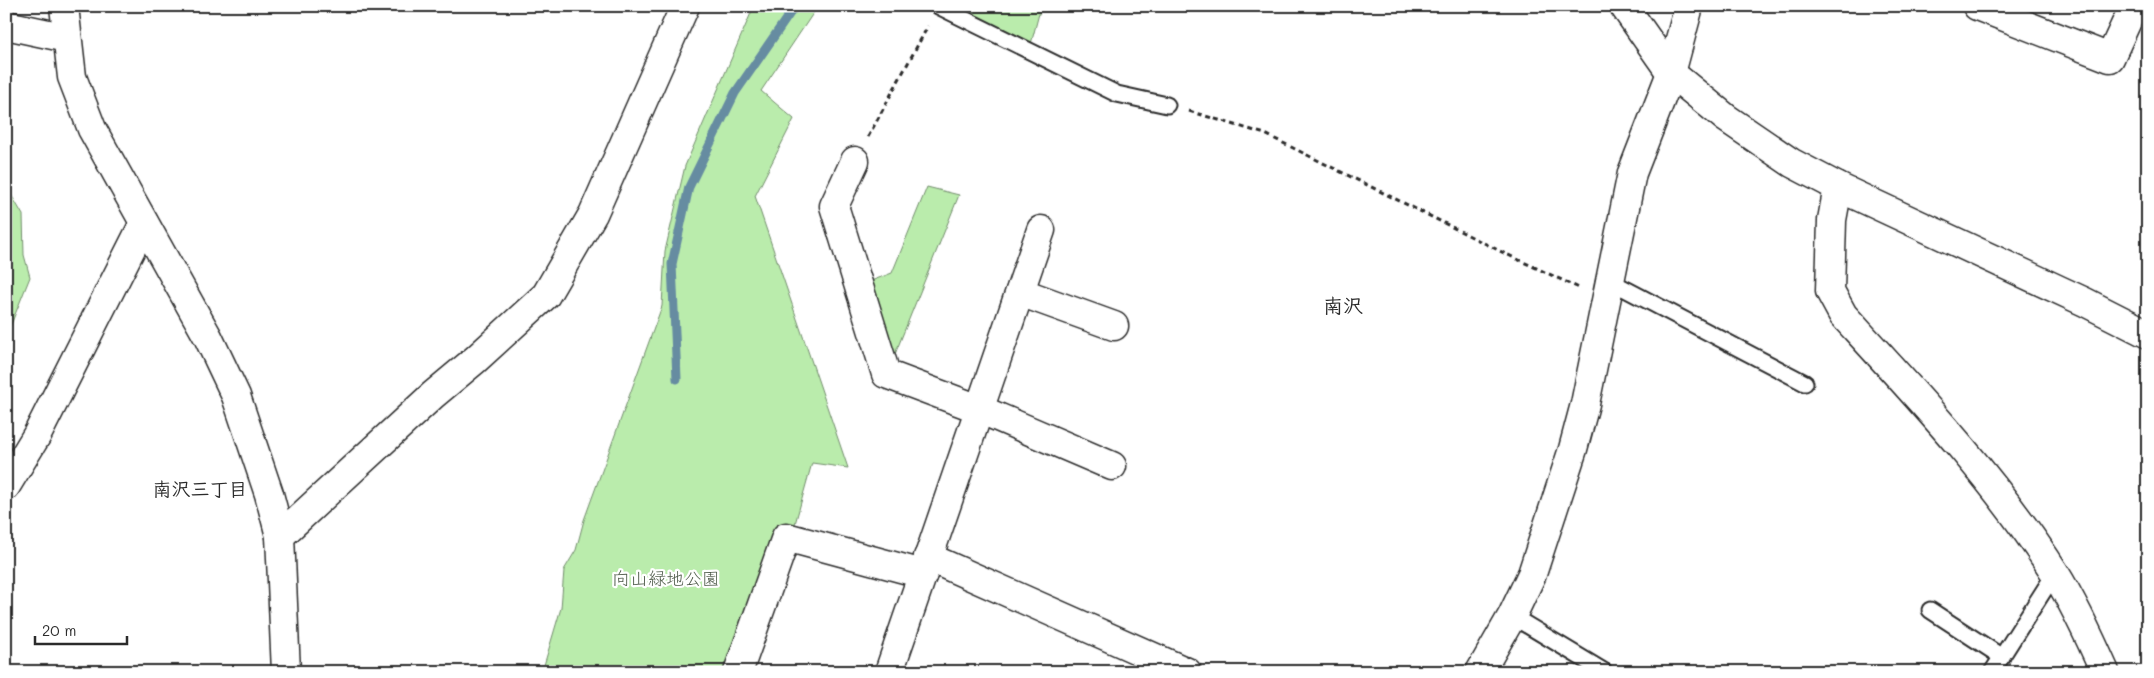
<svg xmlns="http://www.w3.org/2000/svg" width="2154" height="678" font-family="Mali,'Klee One',sans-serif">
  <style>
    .green { fill: #baecac; stroke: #728c6c }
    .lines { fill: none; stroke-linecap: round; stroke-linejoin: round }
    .stream { stroke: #668ca1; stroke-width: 9 }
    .lane-casing { stroke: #2b2b2b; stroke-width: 19 }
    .street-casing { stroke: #2b2b2b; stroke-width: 31 }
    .secondary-casing { stroke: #2b2b2b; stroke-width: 31 }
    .path { stroke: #2b2b2b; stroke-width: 3; stroke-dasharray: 5 4; stroke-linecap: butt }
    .lane { stroke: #fff; stroke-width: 15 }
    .street { stroke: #fff; stroke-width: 28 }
    .secondary { stroke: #fff; stroke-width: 28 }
    .labels { text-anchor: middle; stroke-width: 4.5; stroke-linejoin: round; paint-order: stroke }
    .park-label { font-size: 18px; fill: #4f5b4b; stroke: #fff }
    .neighbourhood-label { font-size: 19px; font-weight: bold; fill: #2b2b2b; stroke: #fff }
    .quarter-label { font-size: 20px; font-weight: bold; fill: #2b2b2b; stroke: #fff }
  </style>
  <rect width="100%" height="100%" fill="#fff"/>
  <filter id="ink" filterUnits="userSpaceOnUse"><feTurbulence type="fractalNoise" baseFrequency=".02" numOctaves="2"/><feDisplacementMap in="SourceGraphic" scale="10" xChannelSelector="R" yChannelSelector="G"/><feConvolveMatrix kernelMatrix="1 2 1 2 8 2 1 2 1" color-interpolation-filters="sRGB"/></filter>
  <g filter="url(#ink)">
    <g class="green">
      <path d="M754,6H818L761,91L794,119L755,196L848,468L812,463L793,531L731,672H542L561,608L564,570L576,550L584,520L662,306L665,251L685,166Z"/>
      <path d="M947,6H1041L1031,44Z"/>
      <path d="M6,186L23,215L24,255L30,277L6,337Z"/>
      <path d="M927,187L959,195L889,369L863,284L892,273Z"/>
    </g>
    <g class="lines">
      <path class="stream" d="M677,379L672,264L689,187L735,93L795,6"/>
      <g class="lane-casing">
        <g id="lane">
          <path d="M938,6L1117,94L1167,105"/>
          <path d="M1610,281L1805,383"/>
          <path d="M1930,610L2002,657"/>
          <path d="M1512,616L1605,672"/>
          <path d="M1992,672L2055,573"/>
        </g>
      </g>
      <g class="street-casing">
        <g id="street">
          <path d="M64,6L72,77L92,129L208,337L236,396L269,494L280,536L286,672"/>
          <path d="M1977,6L2110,58L2134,6"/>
          <path d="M6,25L67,38"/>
          <path d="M855,161L834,206L886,374L979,409L1112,466"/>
          <path d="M1838,187L1832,220L1830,291L1843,315C1918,397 1995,479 2055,573C2075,605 2090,638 2105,672"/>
          <path d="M1020,292L1114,326"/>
          <path d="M6,486L37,435L144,223"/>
          <path d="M280,536L433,395L475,360L546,295L593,214L685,6"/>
          <path d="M928,557L1187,672"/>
          <path d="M738,672L786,537L923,574"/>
          <path d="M889,672L1041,230"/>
          <path d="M1480,672L1512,616L1532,574L1573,449L1585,404L1632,173L1671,73L1689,6"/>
        </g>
      </g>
      <g class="secondary-casing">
        <path id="secondary" d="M1624,6L1671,73L1726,118L1792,163L1838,187L2085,302L2148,334"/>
      </g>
      <g class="path">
        <path d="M1189,111L1265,134L1504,253L1579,288"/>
        <path d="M868,137L928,26"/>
      </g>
      <use href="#lane" class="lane"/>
      <use href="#street" class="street"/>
      <use href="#secondary" class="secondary"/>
    </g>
  </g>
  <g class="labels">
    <g class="park-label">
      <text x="666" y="585">向山緑地公園</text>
    </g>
    <g class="neighbourhood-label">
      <text x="200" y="496">南沢三丁目</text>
    </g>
    <g class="quarter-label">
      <text x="1343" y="313">南沢</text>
    </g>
  </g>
  <rect width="2154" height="678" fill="none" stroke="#fff" stroke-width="25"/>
  <rect x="12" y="12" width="2129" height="653" fill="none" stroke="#2b2b2b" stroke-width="2" filter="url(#ink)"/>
  <path d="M35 636v8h92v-8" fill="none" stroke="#2b2b2b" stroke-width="2.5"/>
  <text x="42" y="636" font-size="15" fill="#2b2b2b" stroke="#ffffff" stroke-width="4" paint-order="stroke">20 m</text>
</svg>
